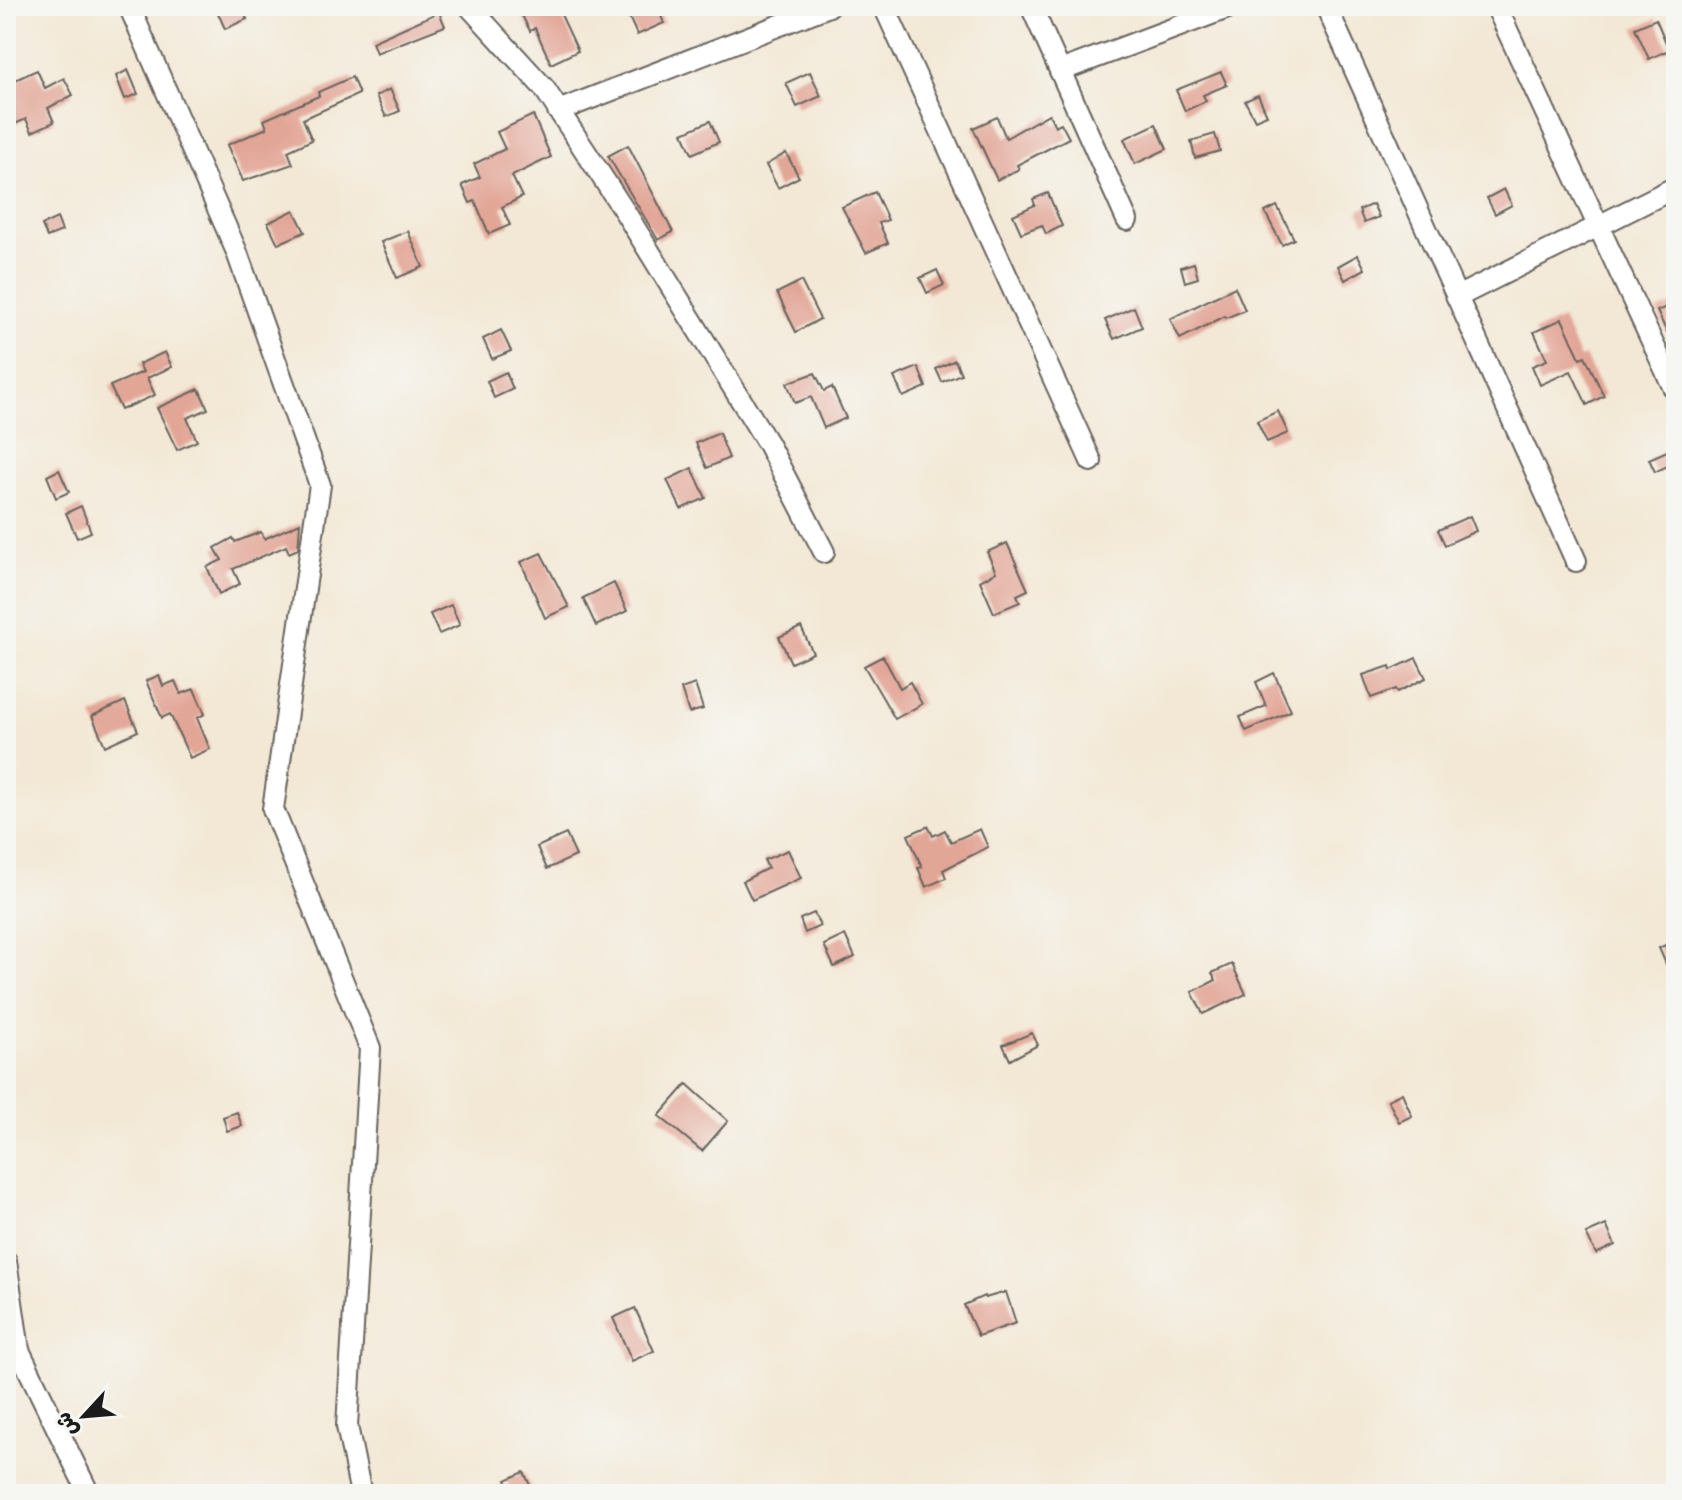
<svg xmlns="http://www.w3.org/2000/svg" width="1682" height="1500" font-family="Caveat,'Playpen Sans Arabic',sans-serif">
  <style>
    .building { fill: #e2a697 }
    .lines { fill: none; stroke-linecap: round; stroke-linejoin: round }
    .minor-casing { stroke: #67635d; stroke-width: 24 }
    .minor { stroke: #fff; stroke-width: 20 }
  </style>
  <rect width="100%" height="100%" fill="#f6f6f2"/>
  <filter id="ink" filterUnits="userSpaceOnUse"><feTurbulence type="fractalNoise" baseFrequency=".0125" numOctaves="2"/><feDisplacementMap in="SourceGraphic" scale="16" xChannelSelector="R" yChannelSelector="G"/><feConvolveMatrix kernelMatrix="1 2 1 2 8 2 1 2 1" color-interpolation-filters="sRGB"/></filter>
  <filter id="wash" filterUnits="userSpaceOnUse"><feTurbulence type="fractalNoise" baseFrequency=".006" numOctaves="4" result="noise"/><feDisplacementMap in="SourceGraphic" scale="32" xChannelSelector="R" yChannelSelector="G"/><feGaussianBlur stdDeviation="1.8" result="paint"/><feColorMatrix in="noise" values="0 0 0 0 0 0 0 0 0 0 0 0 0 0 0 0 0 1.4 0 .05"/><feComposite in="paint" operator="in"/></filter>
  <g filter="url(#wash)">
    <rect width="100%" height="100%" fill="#f3e8d5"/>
    <g id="blocks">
      <g class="building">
        <path d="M215,6H241L247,19L225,29Z"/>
        <path d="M517,6H557L578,51L551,64L535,28L530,31Z"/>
        <path d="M624,6H657L664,23L637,35Z"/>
        <path d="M439,12L445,26L376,53L372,42Z"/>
        <path d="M1656,19L1669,50L1649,59L1635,28Z"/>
        <path d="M37,70L45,88L64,78L73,95L48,108L54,122L32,132L26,119L6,128V84Z"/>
        <path d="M128,70L138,94L125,99L116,76Z"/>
        <path d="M810,72L821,96L797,107L786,83Z"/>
        <path d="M1221,72L1227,85L1203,95L1206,101L1185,111L1176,90Z"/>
        <path d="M352,77L359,94L303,119L312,140L288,151L293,164L243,181L227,145L267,128L264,120L319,96L318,92Z"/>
        <path d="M390,89L400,111L386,117L376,96Z"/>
        <path d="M1258,95L1267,115L1255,120L1245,101Z"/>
        <path d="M1049,114L1055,126L1061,123L1069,138L1017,165L1019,169L997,180L973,128L997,117L1006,138Z"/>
        <path d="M533,115L551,157L512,176L522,197L502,207L510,225L489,234L475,201L470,203L462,185L480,177L474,164L505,149L497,132Z"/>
        <path d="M710,121L719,142L692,154L683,133Z"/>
        <path d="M1156,124L1167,149L1135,164L1124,139Z"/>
        <path d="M1215,134L1220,151L1195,158L1191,141Z"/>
        <path d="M628,145L673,232L658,240L608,156Z"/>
        <path d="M786,153L799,177L778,188L766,165Z"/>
        <path d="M1504,189L1512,205L1495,214L1487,198Z"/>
        <path d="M875,192L888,220L879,223L888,243L866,253L842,207Z"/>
        <path d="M1048,193L1062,226L1046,234L1042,225L1021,233L1013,215L1035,205L1033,199Z"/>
        <path d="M1373,204L1379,217L1364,223L1359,210Z"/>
        <path d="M1277,206L1294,239L1282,245L1265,212Z"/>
        <path d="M294,210L305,232L278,244L268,223Z"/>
        <path d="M57,218L62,231L47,237L42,225Z"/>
        <path d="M408,231L423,267L397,278L381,242Z"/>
        <path d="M1358,255L1365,269L1345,280L1338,266Z"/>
        <path d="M1194,263L1198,278L1185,282L1181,267Z"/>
        <path d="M937,270L944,285L927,293L920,278Z"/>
        <path d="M801,281L820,319L796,332L777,293Z"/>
        <path d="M1235,287L1245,310L1226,318L1225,316L1180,339L1170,319Z"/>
        <path d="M1676,303V352L1657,311Z"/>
        <path d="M1134,307L1142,327L1114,339L1105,320Z"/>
        <path d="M1562,319L1580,358L1585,356L1604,396L1587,405L1571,371L1540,385L1532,366L1547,360L1534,332Z"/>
        <path d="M501,330L511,351L492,359L483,339Z"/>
        <path d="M165,352L172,367L147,378L155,395L121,410L110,386L143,372L139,364Z"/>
        <path d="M955,360L961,374L942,382L936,369Z"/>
        <path d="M918,367L926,387L903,397L894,377Z"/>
        <path d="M506,372L513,389L494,398L487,381Z"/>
        <path d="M815,373L824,391L832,387L846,418L824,428L811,397L795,403L787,383Z"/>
        <path d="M199,389L208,409L187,418L197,441L177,450L157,408Z"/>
        <path d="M1278,411L1288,433L1267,442L1257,421Z"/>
        <path d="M719,433L729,458L707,468L696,443Z"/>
        <path d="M1676,447V462L1655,472L1649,459Z"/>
        <path d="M692,468L706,498L681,509L667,480Z"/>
        <path d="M59,470L69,492L56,498L47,476Z"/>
        <path d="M81,506L91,532L77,538L66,513Z"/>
        <path d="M1470,516L1476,531L1445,545L1438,530Z"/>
        <path d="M300,523L298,549L289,553L286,546L233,569L240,584L219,594L207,567L222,560L215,548L233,538L235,542L261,532L264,539Z"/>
        <path d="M1007,543L1028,590L1017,595L1020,602L994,613L980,581L996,572L987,552Z"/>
        <path d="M541,553L569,607L545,618L521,562Z"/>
        <path d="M614,583L627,611L596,626L583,598Z"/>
        <path d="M451,605L460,625L439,634L430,614Z"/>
        <path d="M801,627L813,653L791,663L779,637Z"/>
        <path d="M883,656L900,688L910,682L922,704L895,719L864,666Z"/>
        <path d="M1416,658L1426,678L1398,692L1396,689L1371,698L1363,675L1390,666L1391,670Z"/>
        <path d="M1274,673L1291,711L1246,731L1240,717L1266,706L1256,682Z"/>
        <path d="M159,675L163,686L175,681L181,694L194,689L205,714L197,718L210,749L190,758L170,714L162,718L146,681Z"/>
        <path d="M695,684L703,709L689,713L681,689Z"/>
        <path d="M125,701L138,731L105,746L92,716Z"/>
        <path d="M928,826L933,836L945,830L951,842L980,829L988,847L943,870L946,878L926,887L918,868L922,867L908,835Z"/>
        <path d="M566,834L576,856L547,869L537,847Z"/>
        <path d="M788,850L801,878L752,900L743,881L768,868L764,860Z"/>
        <path d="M814,913L820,926L805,933L800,919Z"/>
        <path d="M845,935L855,957L834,967L824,945Z"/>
        <path d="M1676,940V987L1659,948Z"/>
        <path d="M1232,964L1246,994L1203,1014L1192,992L1216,980L1212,973Z"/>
        <path d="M1032,1033L1038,1045L1010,1060L1003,1045Z"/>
        <path d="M687,1084L728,1121L702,1151L659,1116Z"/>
        <path d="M1402,1093L1412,1116L1399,1122L1388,1100Z"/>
        <path d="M237,1112L242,1126L227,1131L223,1117Z"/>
        <path d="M1606,1225L1615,1245L1596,1254L1586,1234Z"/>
        <path d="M1006,1292L1016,1323L978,1336L964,1305L984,1296L985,1298Z"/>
        <path d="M635,1308L654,1351L632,1361L613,1318Z"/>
        <path d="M524,1472L534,1494H512L506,1480Z"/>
      </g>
    </g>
  </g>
  <g filter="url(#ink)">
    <use href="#blocks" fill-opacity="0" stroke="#67635d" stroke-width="2"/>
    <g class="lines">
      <g class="minor-casing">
        <g id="minor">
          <path d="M129,6L236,250L320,485L273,809L370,1048L347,1426L361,1494"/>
          <path d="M469,6L544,88L625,212L768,444L824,552"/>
          <path d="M884,6L1091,461"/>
          <path d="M1031,6L1127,220"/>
          <path d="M1326,6L1576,561"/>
          <path d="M1496,6L1676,393"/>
          <path d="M1060,71L1233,6"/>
          <path d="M558,111L829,6"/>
          <path d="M1457,297L1676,187"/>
          <path d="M6,1261L19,1350L89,1494"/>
        </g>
      </g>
      <use href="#minor" class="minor"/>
    </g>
  </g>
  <rect width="1682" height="1500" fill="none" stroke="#f6f6f2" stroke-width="32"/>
  <g transform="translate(84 1416) rotate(244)" stroke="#f6f6f2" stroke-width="6" paint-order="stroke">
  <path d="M0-6L14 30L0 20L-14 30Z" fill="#1c1c1c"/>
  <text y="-12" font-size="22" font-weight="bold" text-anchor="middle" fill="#1c1c1c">ش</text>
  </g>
</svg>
